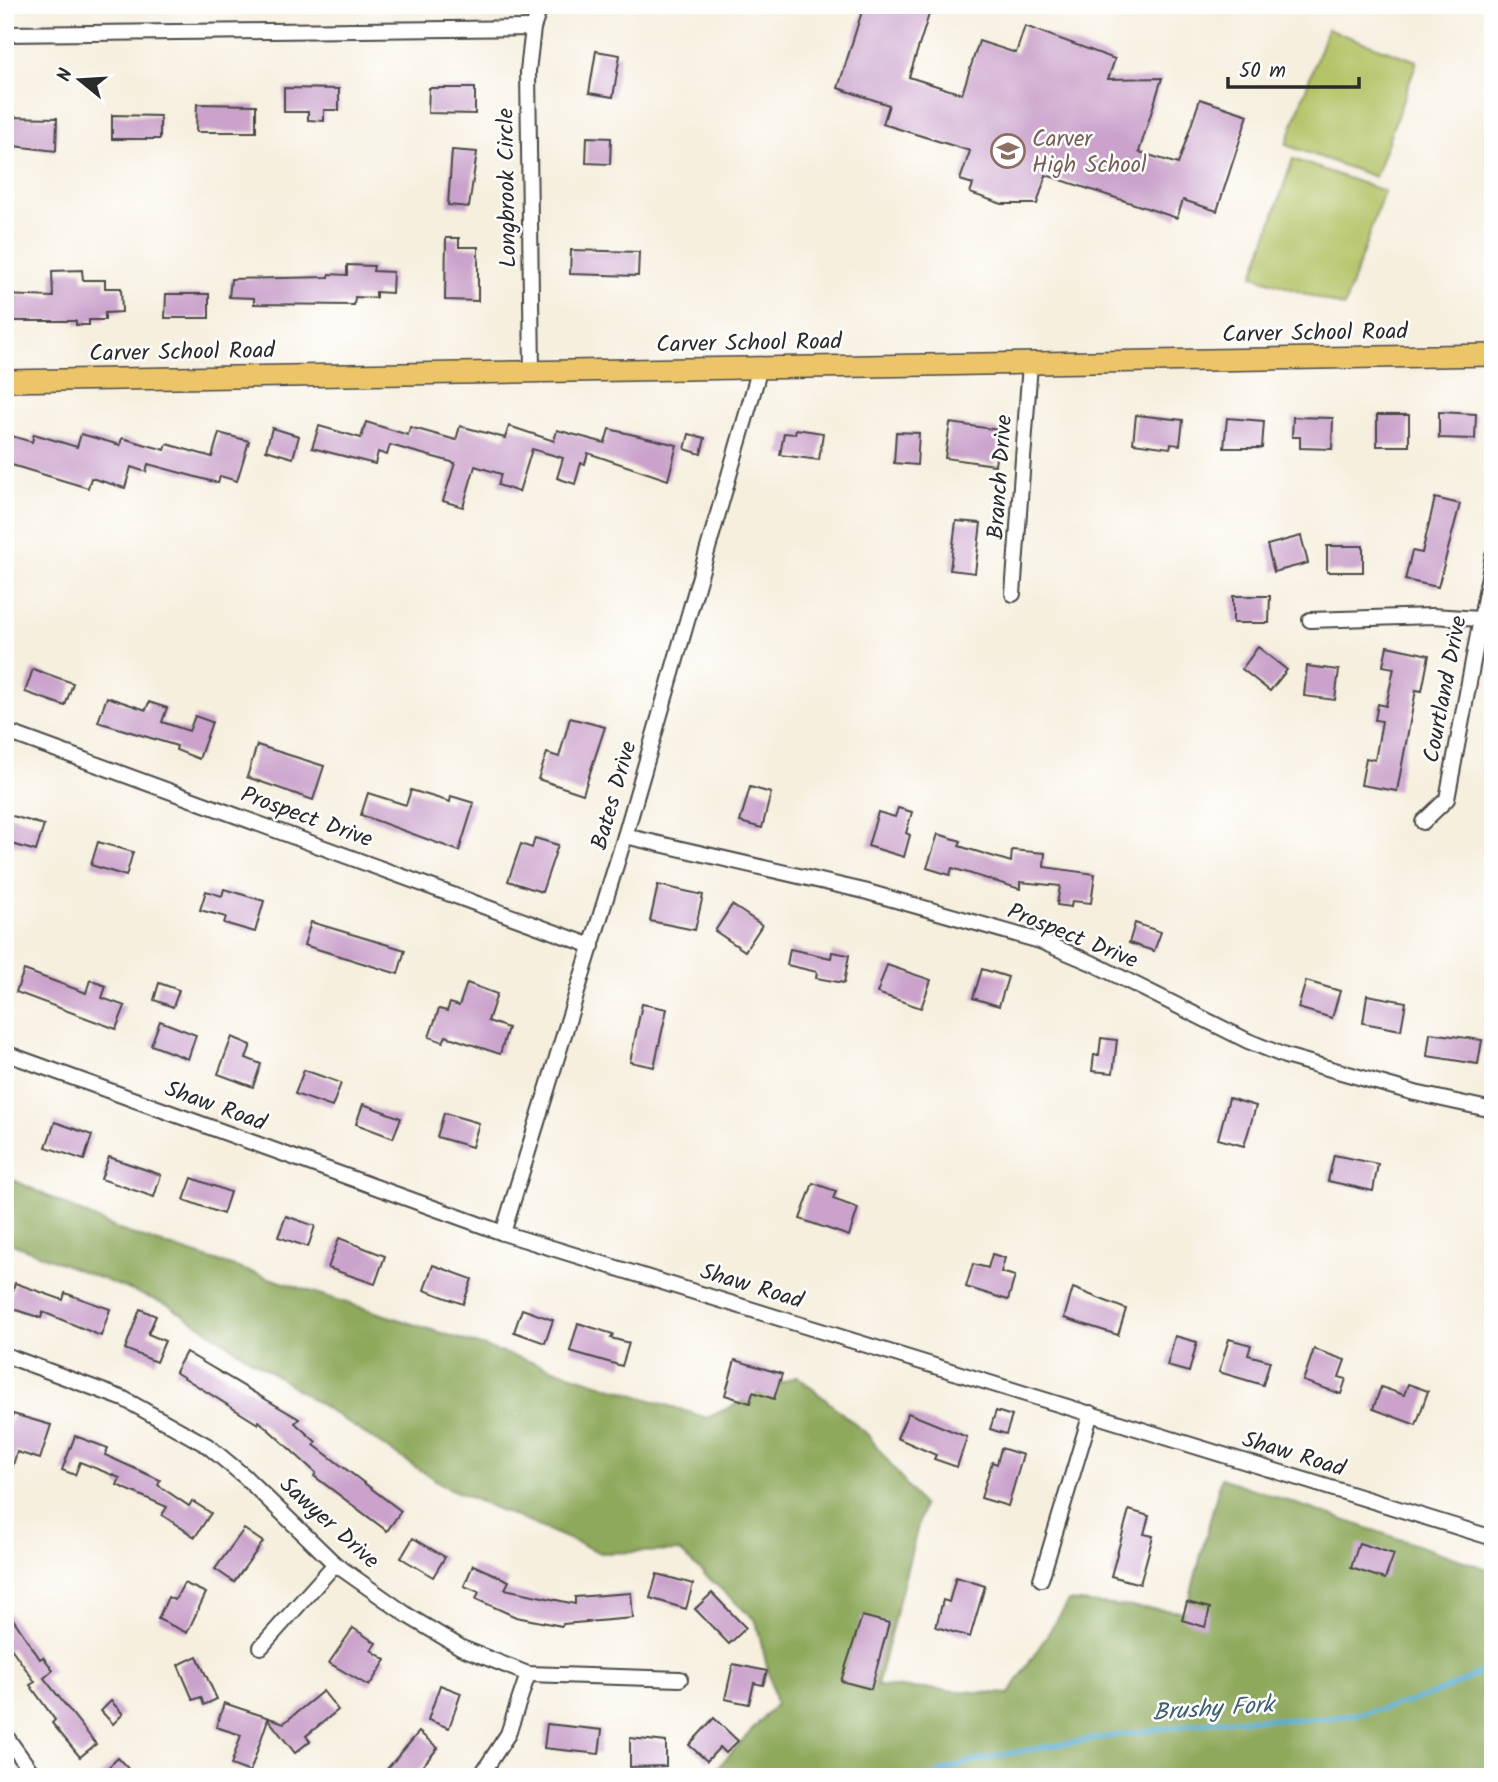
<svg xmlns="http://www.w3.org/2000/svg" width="1498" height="1782" font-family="Kalam,sans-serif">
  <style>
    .green { fill: #b3c366; stroke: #6f7748; stroke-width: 2 }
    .forest { fill: #8ea95b; stroke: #5c6a43; stroke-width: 2 }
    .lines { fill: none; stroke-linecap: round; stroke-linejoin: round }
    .stream { stroke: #58add4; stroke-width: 5 }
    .building { fill: #caa2cb }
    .minor-casing { stroke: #494846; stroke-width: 18 }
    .primary-casing { stroke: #494846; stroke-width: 24 }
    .minor { stroke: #fff; stroke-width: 14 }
    .primary { stroke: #edc569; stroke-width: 21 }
    .labels { text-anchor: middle; stroke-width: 5; stroke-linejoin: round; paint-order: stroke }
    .education-label { font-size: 23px; fill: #785e54; stroke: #fff; text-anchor: start }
    .street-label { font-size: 23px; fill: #2b2b2b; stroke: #fff }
    .water-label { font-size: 24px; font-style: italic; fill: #3d5f6f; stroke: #fff }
  </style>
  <rect width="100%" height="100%" fill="#fff"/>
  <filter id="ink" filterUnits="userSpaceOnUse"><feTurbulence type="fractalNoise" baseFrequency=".0143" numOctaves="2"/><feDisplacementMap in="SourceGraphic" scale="14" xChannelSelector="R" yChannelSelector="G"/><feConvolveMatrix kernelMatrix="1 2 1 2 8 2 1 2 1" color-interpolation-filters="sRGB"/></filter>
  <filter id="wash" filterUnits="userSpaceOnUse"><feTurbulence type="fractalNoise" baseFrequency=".00686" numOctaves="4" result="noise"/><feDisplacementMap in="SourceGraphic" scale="28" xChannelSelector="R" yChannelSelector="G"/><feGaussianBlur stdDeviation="1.57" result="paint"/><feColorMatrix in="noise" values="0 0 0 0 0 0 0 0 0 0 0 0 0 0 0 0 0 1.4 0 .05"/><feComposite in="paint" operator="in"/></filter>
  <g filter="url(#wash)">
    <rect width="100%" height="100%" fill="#f6efde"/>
    <g class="green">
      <path d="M1327,29L1417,61L1375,177L1286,145Z"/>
      <path d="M1293,159L1384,191L1344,307L1253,276Z"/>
    </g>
    <path class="forest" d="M5,1176L119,1230L707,1418L797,1376L867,1434L923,1506L877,1686L1009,1694L1069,1601L1186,1612L1221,1478L1493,1571V1777H709L776,1704L756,1621L679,1551L601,1553L448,1488L168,1305L5,1241Z"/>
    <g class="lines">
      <path class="stream" d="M932,1777C950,1763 1015,1753 1039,1748C1100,1738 1161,1728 1222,1721C1252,1717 1283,1721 1312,1719C1368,1716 1448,1697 1493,1663"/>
    </g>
    <g id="blocks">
      <g class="building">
        <path d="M864,5H932L909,77L962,94L979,41L1016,53L1025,26L1115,59L1108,79L1162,78L1139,152L1178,164L1200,99L1248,115L1217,211L1183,200L1177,218L1046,175L1037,204H1002L970,193L973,184L960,180L970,151L883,124L889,105L838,88Z"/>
        <path d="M596,51L620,55L613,97L589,93Z"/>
        <path d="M284,88L339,89V110H324V121L308,120V112H284Z"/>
        <path d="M429,88H475V114L428,113Z"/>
        <path d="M197,104L256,105V132H196Z"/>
        <path d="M112,115L160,116V139H112Z"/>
        <path d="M5,117L57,118L56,151L5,145Z"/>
        <path d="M587,137L611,138L610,164L586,163Z"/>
        <path d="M452,150L477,152L469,207L448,205Z"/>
        <path d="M446,238H459V247H478V301L445,300Z"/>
        <path d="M571,250L639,252L638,276L570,274Z"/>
        <path d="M347,265L374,266L373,271L393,272L392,293L376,292V298L355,297L354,305L254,304V298L229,297L231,279L329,277V274L347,275Z"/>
        <path d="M82,270L83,280H105V288H121L122,312L105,313V320H89V325H76V321H5V295L53,297L52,271Z"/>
        <path d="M166,294H209V318H165Z"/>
        <path d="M1439,412L1476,414L1475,439L1439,438Z"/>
        <path d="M1136,415L1183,420L1180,445L1171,444L1170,448L1133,443Z"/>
        <rect x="1377" y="415" width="32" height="31"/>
        <path d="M1293,417L1333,418L1332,449L1300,448V437H1292Z"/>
        <path d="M1227,418L1264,421L1262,448H1224Z"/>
        <path d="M366,422L408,435L410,427L456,440L460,426L505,438L509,426L554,441L557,430L605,443L609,429L677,445L668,480L588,453L585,464L581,463L575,484L557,478L563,458L532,449L519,492L498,485L501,474L475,466L463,507L443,501L455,463L390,445L387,455L378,452L375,464L312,448L319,426L361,438Z"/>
        <path d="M950,423L1000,430L995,465L945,458Z"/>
        <path d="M272,428L299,436L293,458L266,450Z"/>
        <path d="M796,429L823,433L819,460L780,455L784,433L795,434Z"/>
        <path d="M896,432L919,433L917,465L894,463Z"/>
        <path d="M219,433L249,441L237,481L220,476L218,483L148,464L146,472L131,467L125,488L91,478L88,488L5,463V434L32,442L34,434L77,447L81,434L120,445L122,438L165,450L167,444L212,457Z"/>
        <path d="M689,434L705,438L701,454L685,449Z"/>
        <path d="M1435,498L1460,504L1438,587L1405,580L1412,551L1422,553Z"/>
        <path d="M956,521L981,523L975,573L950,570Z"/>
        <path d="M1301,536L1308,563L1274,572L1267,545Z"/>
        <rect x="1327" y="546" width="36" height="26"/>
        <path d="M1233,596H1270L1269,623H1233Z"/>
        <path d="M1387,646L1429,655L1422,691L1416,690L1397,791L1361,785L1366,758L1375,760L1382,721L1375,720L1378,704L1386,706L1394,668L1383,666Z"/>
        <path d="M1258,647L1287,670L1270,691L1242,669Z"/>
        <path d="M1307,666L1339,670L1335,700L1304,696Z"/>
        <path d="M33,669L73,683L65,706L25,692Z"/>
        <path d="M107,697L146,710L149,702L167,708L162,722L189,731L195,716L212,722L199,759L176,750L177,746L98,722Z"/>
        <path d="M570,718L605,727L583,794L538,779L547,753L559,757Z"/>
        <path d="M257,745L324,766L313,800L247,777Z"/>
        <path d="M750,787L771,793L762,828L740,822Z"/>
        <path d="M411,790L450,802L451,796L474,803L459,851L361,815L368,793L406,805Z"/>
        <path d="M898,808L912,812L906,833L910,835L904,857L868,846L878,812L895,817Z"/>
        <path d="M9,815L44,825L36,851L5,842Z"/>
        <path d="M938,834L961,841L959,846L1011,862L1012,850L1045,853L1044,867L1095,874L1091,903L1072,901L1071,907L1057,905L1060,886L1020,882V889L952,868L950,875L927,868Z"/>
        <path d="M535,838L558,845L542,892L508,881L521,844L532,848Z"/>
        <path d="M98,842L133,852L126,876L91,865Z"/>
        <path d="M658,885L703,895L695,930L650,921Z"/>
        <path d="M224,889L264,901L255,932L224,923L226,917L200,910L206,891L222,896Z"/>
        <path d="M732,905L762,925L745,951L715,931Z"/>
        <path d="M311,922L405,950L398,974L304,945Z"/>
        <path d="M1135,923L1161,932L1154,951L1129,943Z"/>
        <path d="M790,949L831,958L832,952L849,955L844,983L816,978L817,972L787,965Z"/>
        <path d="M887,965L931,980L921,1008L877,993Z"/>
        <path d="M982,969L1008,977L999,1006L973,998Z"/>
        <path d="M24,970L86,993L90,980L106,986L102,998L125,1006L116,1029L16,992Z"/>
        <path d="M1306,981L1340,991L1332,1018L1298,1008Z"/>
        <path d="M159,983L179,990L173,1007L154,1000Z"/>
        <path d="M467,983L497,994L488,1021L508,1028L500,1054L446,1036L443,1042L429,1037L439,1009L447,1011L450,1003L459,1006Z"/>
        <path d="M1367,995L1406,1002L1401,1030L1363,1023Z"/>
        <path d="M642,1004L667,1009L654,1067L630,1062Z"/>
        <path d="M160,1021L196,1035L188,1059L151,1045Z"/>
        <path d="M1430,1033L1482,1040L1478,1064L1427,1056Z"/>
        <path d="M232,1037L251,1045L246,1058L261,1064L253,1087L218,1074Z"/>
        <path d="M1101,1038L1117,1040L1113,1073L1092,1071L1094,1055H1099Z"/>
        <path d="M304,1070L341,1083L332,1107L295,1094Z"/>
        <path d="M1229,1098L1256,1106L1244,1146L1218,1139Z"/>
        <path d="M363,1104L401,1118L393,1138L356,1124Z"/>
        <path d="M444,1113L479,1123L472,1147L437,1137Z"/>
        <path d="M55,1122L92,1135L84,1160L46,1147Z"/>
        <path d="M1334,1155L1378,1164L1373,1191L1328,1181Z"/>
        <path d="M109,1157L161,1175L154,1197L101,1179Z"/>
        <path d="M192,1178L230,1192L223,1214L184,1200Z"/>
        <path d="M813,1183L836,1191L833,1199L858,1208L849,1236L800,1219Z"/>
        <path d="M286,1216L315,1226L308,1247L278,1237Z"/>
        <path d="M339,1238L385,1256L375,1284L328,1268Z"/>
        <path d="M992,1254L1005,1258L1001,1272L1015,1276L1008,1300L966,1287L973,1264L988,1268Z"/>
        <path d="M433,1265L472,1279L463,1304L424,1290Z"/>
        <path d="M15,1283L63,1300L65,1293L110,1309L101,1336L43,1312L41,1318L7,1307Z"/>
        <path d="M1073,1288L1126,1309L1118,1335L1064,1318Z"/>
        <path d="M140,1309L156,1316L148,1334L165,1341L156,1362L125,1349Z"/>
        <path d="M522,1309L553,1320L545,1343L514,1332Z"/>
        <path d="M578,1323L613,1334L611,1338L629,1343L622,1366L570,1351Z"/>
        <path d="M1175,1336L1197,1342L1189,1372L1167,1366Z"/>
        <path d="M1229,1339L1251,1345L1248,1355L1270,1361L1263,1385L1219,1372Z"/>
        <path d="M1314,1349L1345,1360L1339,1377L1346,1379L1341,1394L1303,1381Z"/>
        <path d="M186,1352L299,1419L295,1423L316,1442L314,1445L401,1511L387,1531L314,1476L316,1473L259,1421L258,1424L175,1372Z"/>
        <path d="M735,1360L782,1374L774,1399L753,1392L750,1403L725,1395Z"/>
        <path d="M1408,1384L1428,1391L1416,1425L1373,1409L1381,1387L1404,1395Z"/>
        <path d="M996,1411L1012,1416L1006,1434L990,1429Z"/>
        <path d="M908,1413L967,1437L957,1467L934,1459L936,1455L897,1438Z"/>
        <path d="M13,1414L51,1425L40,1459L17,1452L9,1478L5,1477V1438Z"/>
        <path d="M75,1436L108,1448L105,1455L160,1480L158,1485L189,1506L192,1501L211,1513L195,1537L162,1515L167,1507L117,1485L120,1478L80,1462L75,1475L62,1470Z"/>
        <path d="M1001,1448L1023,1455L1008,1506L981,1498L992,1462L997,1464Z"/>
        <path d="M1129,1510L1149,1516L1144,1534L1153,1536L1140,1584L1111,1576Z"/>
        <path d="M244,1529L263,1542L234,1582L215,1569Z"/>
        <path d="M413,1538L445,1557L433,1577L401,1558Z"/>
        <path d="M1359,1543L1394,1554L1385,1579L1351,1568Z"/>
        <path d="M473,1565L509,1581L505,1589L575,1604V1597L631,1593L633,1618L563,1624L562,1626L516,1617L476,1599L479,1592L464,1586Z"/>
        <path d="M657,1574L693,1584L686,1609L650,1598Z"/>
        <path d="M956,1577L985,1586L970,1637L936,1627L943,1600L949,1602Z"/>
        <path d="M184,1583L206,1593L187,1633L158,1619L168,1597L175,1600Z"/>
        <path d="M712,1593L746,1628L729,1644L695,1609Z"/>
        <path d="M1187,1602L1210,1608L1205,1627L1182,1620Z"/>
        <path d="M5,1607L40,1659L43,1657L53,1670L44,1678L96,1744L80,1757L52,1723L55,1720L30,1685L35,1682L11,1648L5,1652Z"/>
        <path d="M862,1616L889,1623L871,1689L841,1681Z"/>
        <path d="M353,1628L376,1643L371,1650L386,1660L369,1686L329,1663Z"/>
        <path d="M197,1656L217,1699L204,1705L201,1697L193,1700L178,1665Z"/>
        <path d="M733,1664L767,1671L763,1685L754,1683L749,1704L725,1699Z"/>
        <path d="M440,1685L461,1693L449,1728L428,1720Z"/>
        <path d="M323,1691L338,1710L306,1736L310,1741L295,1753L268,1719L250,1772L231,1765L241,1735L216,1727L224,1703L284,1723Z"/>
        <path d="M111,1701L123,1714L113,1724L101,1711Z"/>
        <path d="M714,1718L738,1741L726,1753L720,1747L707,1761L689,1745Z"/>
        <path d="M547,1724L602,1730L599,1754L544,1748Z"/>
        <path d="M419,1732L438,1748L413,1777H380Z"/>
        <path d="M630,1738L666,1742V1766L630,1767Z"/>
        <path d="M118,1758L136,1777H98Z"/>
      </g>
    </g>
  </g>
  <g filter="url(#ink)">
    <use href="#blocks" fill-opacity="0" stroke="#494846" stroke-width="2"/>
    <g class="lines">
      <g class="minor-casing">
        <g id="minor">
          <path d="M5,34L533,28"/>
          <path d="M532,372L528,71L533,28L541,5"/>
          <path d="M1013,594L1030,364"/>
          <path d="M1310,620L1432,616L1480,619"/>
          <path d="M5,731L592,946"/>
          <path d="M1423,822L1447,799L1493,555"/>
          <path d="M625,836L864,891L1040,941L1092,963L1248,1041L1285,1056L1415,1093L1493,1110"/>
          <path d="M5,1053L503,1233L1493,1538"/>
          <path d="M503,1233L625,836L760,368"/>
          <path d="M5,1355L124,1399L208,1446L244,1476L335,1564L410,1617L462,1648L528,1674L680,1679"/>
          <path d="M1041,1579L1091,1413"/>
          <path d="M261,1647L335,1564"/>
          <path d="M5,1735L35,1777"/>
          <path d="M480,1777L508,1734L528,1674"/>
        </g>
      </g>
      <g class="primary-casing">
        <path id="primary" d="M5,381L1493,355"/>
      </g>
      <use href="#minor" class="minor"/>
      <use href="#primary" class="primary"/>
    </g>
  </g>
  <defs>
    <g id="school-ring" transform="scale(1.75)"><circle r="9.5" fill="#fff" stroke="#8d6e63" stroke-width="1.5"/><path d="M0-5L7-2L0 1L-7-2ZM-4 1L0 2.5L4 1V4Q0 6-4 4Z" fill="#8d6e63"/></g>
  </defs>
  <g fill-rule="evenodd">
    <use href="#school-ring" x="1008" y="151"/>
  </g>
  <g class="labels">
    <g class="education-label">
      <text x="1032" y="146">Carver<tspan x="1032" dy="26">High School</tspan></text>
    </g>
    <g class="street-label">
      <text transform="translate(506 188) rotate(-91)" y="8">Longbrook Circle</text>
      <text transform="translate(1315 332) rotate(-1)" y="8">Carver School Road</text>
      <text transform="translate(749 342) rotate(-1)" y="8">Carver School Road</text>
      <text transform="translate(182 351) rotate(-1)" y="8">Carver School Road</text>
      <text transform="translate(999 477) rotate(-86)" y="8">Branch Drive</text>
      <text transform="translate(1444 689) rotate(-79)" y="8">Courtland Drive</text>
      <text transform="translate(613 795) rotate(-74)" y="8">Bates Drive</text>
      <text transform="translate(307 816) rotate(20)" y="8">Prospect Drive</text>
      <text transform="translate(1073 935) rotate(22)" y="8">Prospect Drive</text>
      <text transform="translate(216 1105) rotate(20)" y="8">Shaw Road</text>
      <text transform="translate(752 1285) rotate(17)" y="8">Shaw Road</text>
      <text transform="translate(1294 1453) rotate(17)" y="8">Shaw Road</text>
      <text transform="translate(330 1522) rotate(42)" y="8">Sawyer Drive</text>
    </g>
    <g class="water-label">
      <text transform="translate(1213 1708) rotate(-4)" y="8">Brushy Fork</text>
    </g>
  </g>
  <rect width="1498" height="1782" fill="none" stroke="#fff" stroke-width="28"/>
  <g transform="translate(80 80) rotate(288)" stroke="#ffffff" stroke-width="5" paint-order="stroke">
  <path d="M0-5L12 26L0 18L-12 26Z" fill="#2b2b2b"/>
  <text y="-10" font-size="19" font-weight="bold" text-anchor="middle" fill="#2b2b2b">N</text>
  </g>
  <path d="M1228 77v10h131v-10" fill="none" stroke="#2b2b2b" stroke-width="3.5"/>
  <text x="1239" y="77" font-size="21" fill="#2b2b2b" stroke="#ffffff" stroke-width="5" paint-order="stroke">50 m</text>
</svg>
